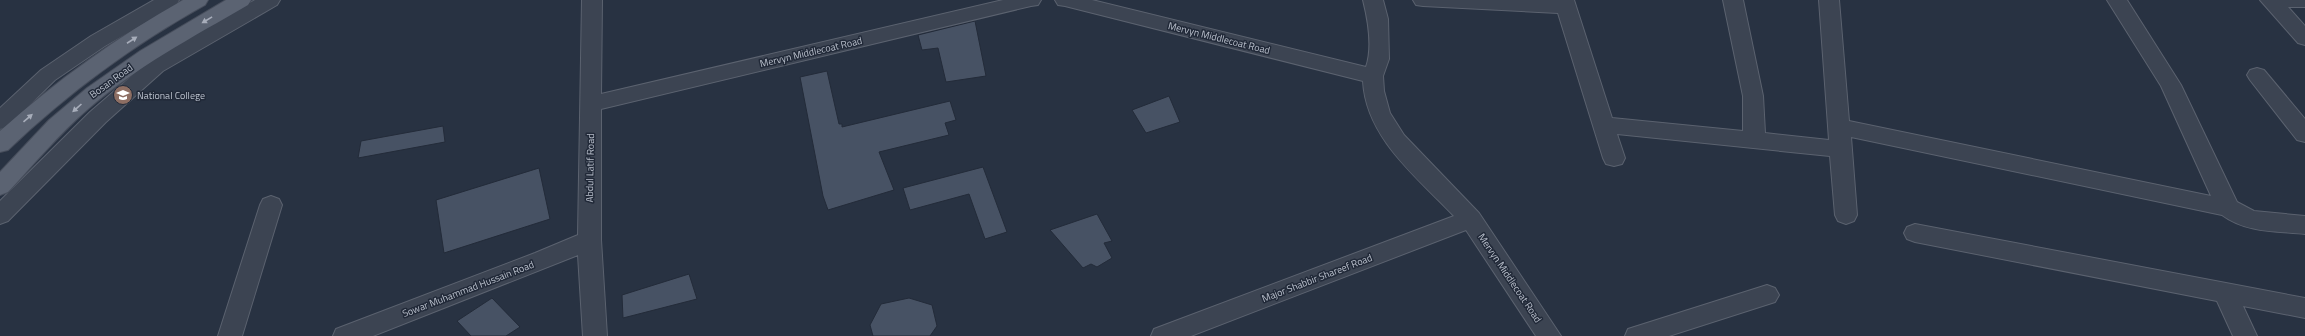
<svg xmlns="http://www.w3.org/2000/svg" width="2305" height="336" font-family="'Titillium Web',sans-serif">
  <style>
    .building { fill: #475264; stroke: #232b39 }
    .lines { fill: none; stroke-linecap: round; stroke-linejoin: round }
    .minor-casing { stroke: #5b626f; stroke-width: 2 }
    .major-casing { stroke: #464d5b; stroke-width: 2 }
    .minor { fill: #3c4452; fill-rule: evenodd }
    .major { fill: #5b6372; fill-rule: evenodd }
    .oneway { fill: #a7adba }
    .labels { text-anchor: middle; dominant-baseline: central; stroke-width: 3; stroke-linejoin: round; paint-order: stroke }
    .street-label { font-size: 10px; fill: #bac0cc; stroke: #212938 }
    .poi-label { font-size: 10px; fill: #bac0cc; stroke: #212938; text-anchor: start }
  </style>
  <rect width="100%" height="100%" fill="#283242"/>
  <path class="building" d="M 975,21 L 986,76 L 946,82 L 938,48 L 922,50 L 918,35 Z
    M 827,71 L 839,124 L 842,124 L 842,127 L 950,101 L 956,120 L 945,123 L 949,135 L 879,152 L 894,190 L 828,210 L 823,196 L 800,77 Z
    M 1169,96 L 1180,122 L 1146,133 L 1132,110 Z
    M 443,126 L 445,142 L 358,158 L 361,141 Z
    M 983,167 L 1007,232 L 985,239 L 969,194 L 910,210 L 903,188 Z
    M 539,168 L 550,219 L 444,253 L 436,200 Z
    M 1097,214 L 1112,241 L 1104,243 L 1112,258 L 1097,267 L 1091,264 L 1083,268 L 1050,230 Z
    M 689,274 L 697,299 L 623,318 L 622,295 Z
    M 492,298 L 520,327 L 506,336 L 471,336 L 457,321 Z
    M 909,298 L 932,305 L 937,326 L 930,336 L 873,336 L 870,325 L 881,304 Z"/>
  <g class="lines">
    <g class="minor-casing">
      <path id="minor" d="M 154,0 L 179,0 L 176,5 L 105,46 L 55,80 L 8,126 L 0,129 L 0,108 L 41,70 L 91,36 Z
        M 255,0 L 280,0 L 277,5 L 163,71 L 106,122 L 8,221 L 0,224 L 0,201 L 90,112 L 149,61 Z
        M 582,0 L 602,0 L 601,94 L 1003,0 L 1041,0 L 1038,5 L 1031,6 L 601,109 L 601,240 L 607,336 L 583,336 L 578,255 L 373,336 L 333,336 L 336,329 L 535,253 L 578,235 Z
        M 1055,0 L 1092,0 L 1366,67 C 1373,47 1368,20 1363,0 L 1383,0 L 1388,19 L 1389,59 L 1383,76 L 1384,91 L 1390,113 L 1404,135 L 1479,213 L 1561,336 L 1536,336 L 1466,230 L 1191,336 L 1151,336 L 1154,329 L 1454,216 C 1417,177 1366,138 1363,81 L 1065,6 L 1058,5 Z
        M 1413,0 L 1574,0 L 1612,118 L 1743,131 L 1743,96 L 1723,0 L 1743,0 L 1763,96 L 1765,133 L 1829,140 L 1819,0 L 1839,0 L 1849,121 L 2211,196 L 2161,86 L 2107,0 L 2127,0 L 2181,85 L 2237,202 L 2254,211 L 2305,216 L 2305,234 C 2277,231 2246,233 2222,215 L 1851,137 L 1857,215 L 1854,221 L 1846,224 L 1838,221 L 1835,215 L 1830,156 L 1617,134 L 1625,158 L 1622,164 L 1614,166 L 1606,164 L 1603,158 L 1558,13 L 1423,6 L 1416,5 Z
        M 2260,0 L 2305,0 L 2305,7 L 2288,7 L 2305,26 L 2305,45 L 2298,43 Z
        M 2257,68 L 2264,70 L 2305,119 L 2305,142 L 2297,140 L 2250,80 L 2247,75 L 2250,70 Z
        M 271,196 L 279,199 L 282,205 L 242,336 L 218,336 L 260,205 L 263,199 Z
        M 1915,224 L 2305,298 L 2305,318 L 2243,306 L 2257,336 L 2233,336 L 2217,301 L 1915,242 L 1907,239 L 1904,233 L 1907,227 Z
        M 1767,285 L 1775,288 L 1779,295 L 1775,302 L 1669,336 L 1625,336 L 1628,329 Z"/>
    </g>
    <g class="major-casing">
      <path id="major" d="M 183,0 L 208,0 L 205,5 C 133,45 68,93 8,150 L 0,152 L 0,131 C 56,81 117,37 183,0 Z
        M 226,0 L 251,0 L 248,5 C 193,37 136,67 88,109 C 59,134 34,164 8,192 L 0,195 L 0,172 L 49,120 L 87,88 L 140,51 Z"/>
    </g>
    <use href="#minor" class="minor"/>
    <use href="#major" class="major"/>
  </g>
  <defs><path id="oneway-solid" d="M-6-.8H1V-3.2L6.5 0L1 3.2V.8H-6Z"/></defs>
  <g class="oneway">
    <use href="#oneway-solid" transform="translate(207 20) rotate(149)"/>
    <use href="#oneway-solid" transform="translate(132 40) rotate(-33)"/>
    <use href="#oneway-solid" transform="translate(77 108) rotate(138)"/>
    <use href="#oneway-solid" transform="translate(28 118) rotate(-41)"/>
  </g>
  <defs>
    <g id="school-disc" transform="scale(1)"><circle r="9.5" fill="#8d6e63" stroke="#212938"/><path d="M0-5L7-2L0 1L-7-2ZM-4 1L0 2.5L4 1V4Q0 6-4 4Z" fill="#fff"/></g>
  </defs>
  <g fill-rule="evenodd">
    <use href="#school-disc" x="123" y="95"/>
  </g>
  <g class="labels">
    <g class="street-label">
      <text transform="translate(1219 38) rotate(14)">Mervyn Middlecoat Road</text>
      <text transform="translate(811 52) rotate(-13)">Mervyn Middlecoat Road</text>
      <text transform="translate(111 81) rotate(-36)">Bosan Road</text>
      <text transform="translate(590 168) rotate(-89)">Abdul Latif Road</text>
      <text transform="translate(1317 278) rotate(-21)">Major Shabbir Shareef Road</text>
      <text transform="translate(1510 278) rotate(56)">Mervyn Middlecoat Road</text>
      <text transform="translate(468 289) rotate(-21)">Sowar Muhammad Hussain Road</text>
    </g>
    <g class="poi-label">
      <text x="137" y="95">National College</text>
    </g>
  </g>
</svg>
